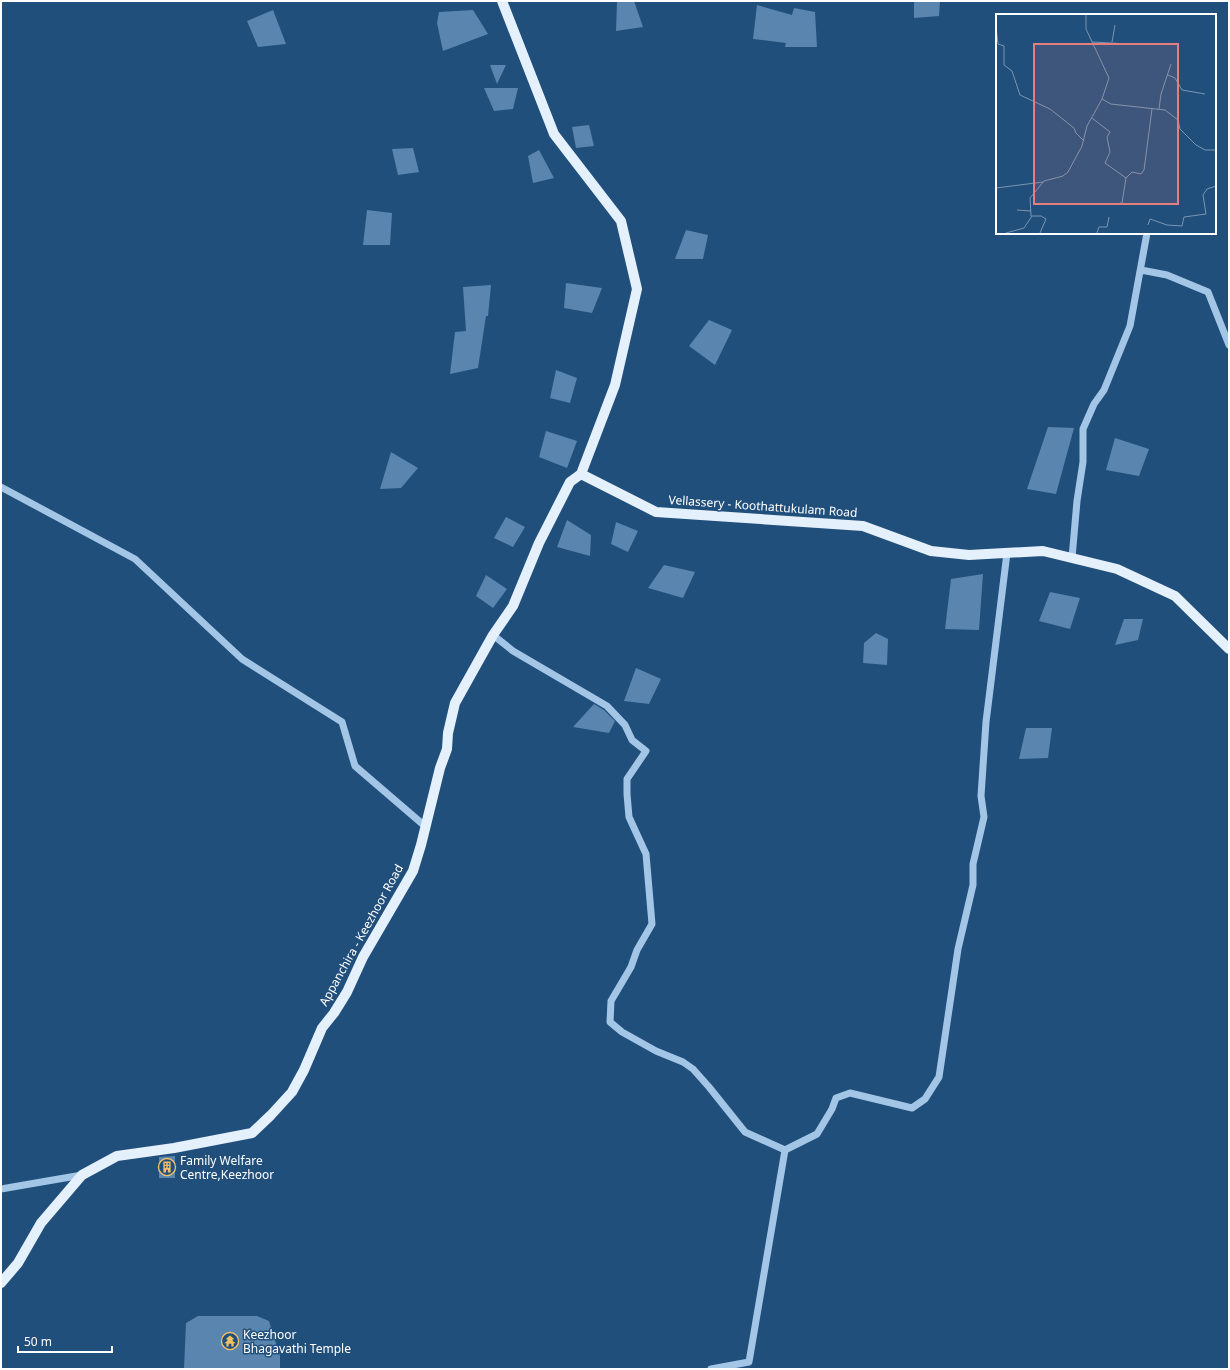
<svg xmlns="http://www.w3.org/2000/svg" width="1230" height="1370" font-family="'Noto Sans',sans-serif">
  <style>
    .building { fill: #5985ae }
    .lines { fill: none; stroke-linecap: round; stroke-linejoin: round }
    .minor { stroke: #a4c6e6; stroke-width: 7 }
    .major { stroke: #e5f0fd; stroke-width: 10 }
    .labels { text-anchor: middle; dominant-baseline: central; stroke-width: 3; stroke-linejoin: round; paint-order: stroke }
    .street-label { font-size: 12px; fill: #fff; stroke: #214f7c }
    .poi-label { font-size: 12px; fill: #fff; stroke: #214f7c; text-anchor: start }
    .inset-road { fill: none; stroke: #7a95b0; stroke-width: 1 }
    .view { fill: #e67e7e; fill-opacity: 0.15; stroke: #e67e7e; stroke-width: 2 }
    .inset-edge { fill: none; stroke: #fff; stroke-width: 2 }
  </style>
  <rect width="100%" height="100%" fill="#214f7c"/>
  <path class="building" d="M 617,1 L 634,1 L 643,27 L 616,31 Z
    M 914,1 L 940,1 L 939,16 L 914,18 Z
    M 757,5 L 792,15 L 794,8 L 815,12 L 817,47 L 785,47 L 786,43 L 753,39 Z
    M 273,10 L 286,44 L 258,47 L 247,21 Z
    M 473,10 L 488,34 L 443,51 L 437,23 L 439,12 Z
    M 490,65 L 506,65 L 497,84 Z
    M 484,88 L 518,88 L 513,109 L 494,111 Z
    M 589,125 L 594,146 L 576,148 L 572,127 Z
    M 413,148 L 419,172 L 398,175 L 392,149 Z
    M 539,150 L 554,178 L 533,183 L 528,156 Z
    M 367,210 L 392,213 L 390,245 L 363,245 Z
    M 686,230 L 708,235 L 703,259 L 675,259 Z
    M 566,283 L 602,288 L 592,313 L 564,308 Z
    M 491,285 L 488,316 L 486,316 L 478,368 L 450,374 L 455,332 L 466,331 L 463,287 Z
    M 709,320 L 732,330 L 715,365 L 689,346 Z
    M 556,370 L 577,378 L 570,403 L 550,398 Z
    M 1048,427 L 1074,428 L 1056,494 L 1027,489 Z
    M 546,431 L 577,441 L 567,468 L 539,457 Z
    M 1115,438 L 1149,449 L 1139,476 L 1106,470 Z
    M 391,452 L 418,468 L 401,488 L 380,489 Z
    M 506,517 L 525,527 L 513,547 L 494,538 Z
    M 567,520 L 591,535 L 590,556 L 557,547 Z
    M 616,522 L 638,531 L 628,552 L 611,544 Z
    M 664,565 L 695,572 L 683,598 L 648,588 Z
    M 983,574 L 979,630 L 945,629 L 951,579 Z
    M 486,575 L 507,589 L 493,608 L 476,596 Z
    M 1050,592 L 1080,598 L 1070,629 L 1039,621 Z
    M 1124,619 L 1143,619 L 1138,640 L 1115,645 Z
    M 876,633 L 888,639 L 887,665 L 863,663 L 864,643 Z
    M 636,668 L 661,679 L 649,704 L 624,701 Z
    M 594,704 L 604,710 L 615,721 L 609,733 L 573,727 Z
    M 1026,728 L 1052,728 L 1048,758 L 1019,759 Z
    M 175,1156 L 175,1178 L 159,1178 L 159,1157 Z
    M 198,1316 L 257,1316 L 269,1321 L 280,1356 L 280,1369 L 184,1369 L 186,1323 Z"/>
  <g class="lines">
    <path class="minor" d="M 1141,270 L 1167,275 L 1208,292 L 1229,345
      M 1,487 L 135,559 L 242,659 L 342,722 L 355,766 L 426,827
      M 1072,558 L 1077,501 L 1083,462 L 1083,429 L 1094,404 L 1104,390 L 1130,326 L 1147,233
      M 493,635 L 513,651 L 607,706 L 625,725 L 632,740 L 646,751 L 627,779 L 627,794 L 629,817 L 646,854 L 652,924 L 637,950 L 631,967 L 611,1001 L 610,1022 L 622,1032 L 656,1051 L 683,1062 L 693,1069 L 709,1087 L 745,1132 L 785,1150 L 817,1134 L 832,1109 L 836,1098 L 850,1093 L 912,1108 L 925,1099 L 939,1077 L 958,949 L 973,885 L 973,864 L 984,817 L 981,796 L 986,722 L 1007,553
      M 1,1189 L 82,1175
      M 711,1369 L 749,1362 L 785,1150"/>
    <path class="major" d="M 581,474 L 656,512 L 863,526 L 931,551 L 969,555 L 1043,551 L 1117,569 L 1175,596 L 1229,649
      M 1,1283 L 18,1263 L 41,1223 L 82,1175 L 117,1156 L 174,1148 L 252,1133 L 271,1115 L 292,1092 L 304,1070 L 322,1028 L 334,1013 L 347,992 L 363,957 L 413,871 L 421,845 L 440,768 L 447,749 L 448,733 L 455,703 L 493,635 L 513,606 L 539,543 L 570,482 L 581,474 L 615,385 L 637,289 L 621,221 L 554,134 L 502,1"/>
  </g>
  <defs>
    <g id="building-ring" transform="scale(0.9)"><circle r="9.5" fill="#214f7c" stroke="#f3c165" stroke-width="1.5"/><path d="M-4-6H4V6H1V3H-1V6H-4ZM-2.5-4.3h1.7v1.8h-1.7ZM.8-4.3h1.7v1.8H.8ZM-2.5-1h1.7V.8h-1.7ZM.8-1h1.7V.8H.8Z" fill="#f3c165"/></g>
    <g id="temple-ring" transform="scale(0.9)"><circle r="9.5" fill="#214f7c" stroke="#f3c165" stroke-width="1.5"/><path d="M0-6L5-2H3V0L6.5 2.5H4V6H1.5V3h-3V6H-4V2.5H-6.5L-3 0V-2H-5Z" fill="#f3c165"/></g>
  </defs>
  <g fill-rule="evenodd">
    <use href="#building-ring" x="167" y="1167"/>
    <use href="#temple-ring" x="230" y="1341"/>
  </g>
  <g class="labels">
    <g class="street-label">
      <text transform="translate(763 506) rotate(4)">Vellassery - Koothattukulam Road</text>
      <text transform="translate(361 935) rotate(-61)">Appanchira - Keezhoor Road</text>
    </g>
    <g class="poi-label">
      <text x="180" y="1160">Family Welfare<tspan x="180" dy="14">Centre,Keezhoor</tspan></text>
      <text x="243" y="1334">Keezhoor<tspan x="243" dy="14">Bhagavathi Temple</tspan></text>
    </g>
  </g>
  <g transform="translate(996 14)">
    <rect width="220" height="220" fill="#214f7c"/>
    <path class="inset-road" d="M 0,13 L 2,30 L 8,32 L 8,51 L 16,57 L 24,81 L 54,95 L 78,114 L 80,119 L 88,127M 96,28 L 133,30M 116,28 L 119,11M 172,61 L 179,64 L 186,76 L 209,80M 106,85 L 115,90 L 169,96 L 182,106 L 184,115 L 200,131 L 209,136 L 220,136M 163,95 L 165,80 L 175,50M 96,104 L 114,118 L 111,123 L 114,138 L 109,149 L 130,164 L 136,158 L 145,160 L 148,156 L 156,95M 0,174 L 47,168M 120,190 L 126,189 L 130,164M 21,196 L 35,197M 152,211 L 154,205 L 171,211 L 186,212 L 188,203 L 210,200 L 207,181 L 211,175 L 220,172 L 220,136M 10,219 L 28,214 L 36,202M 44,219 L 50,205 L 45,202 L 35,202 L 34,184 L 48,167 L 67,162 L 72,158 L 86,132 L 91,112 L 106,85 L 113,64 L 90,15 L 90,1M 101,219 L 103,213 L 111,213 L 113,203"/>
    <path class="view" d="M 38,30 L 182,30 L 182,190 L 38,190 Z"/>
    <rect width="220" height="220" class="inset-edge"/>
  </g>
  <rect width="1230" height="1370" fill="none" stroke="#ffffff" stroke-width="4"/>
  <path d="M18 1346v6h94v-6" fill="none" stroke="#ffffff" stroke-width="2"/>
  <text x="24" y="1346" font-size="12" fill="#ffffff" stroke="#214f7c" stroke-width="3" paint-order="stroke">50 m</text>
</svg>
